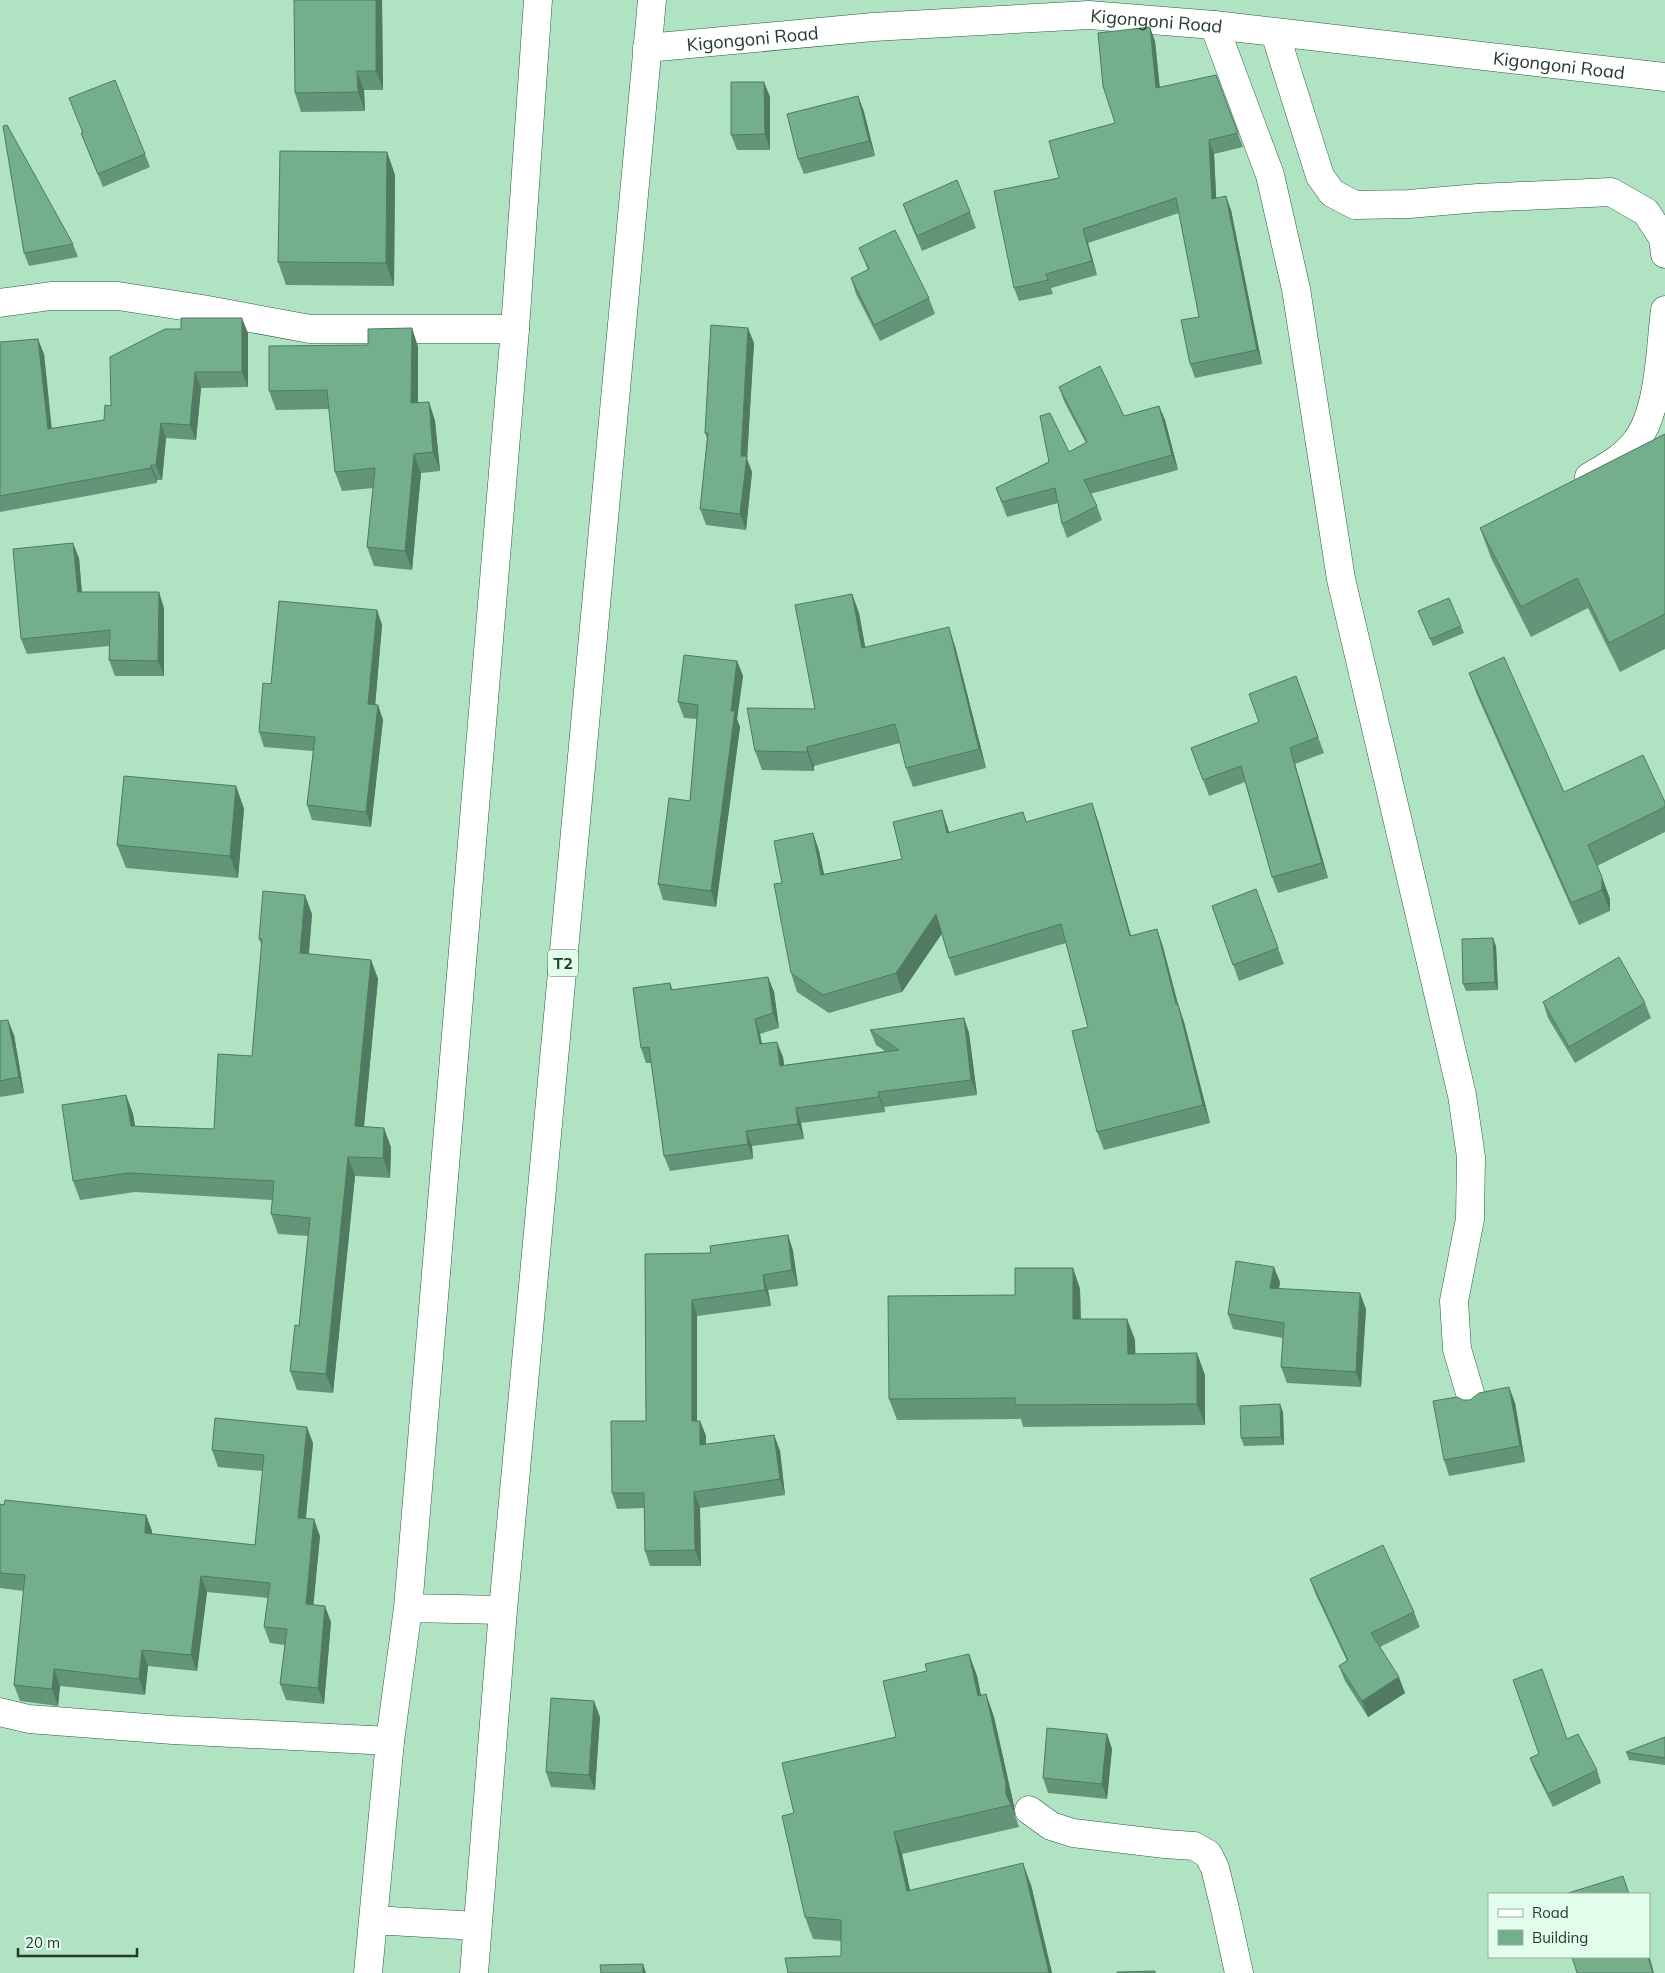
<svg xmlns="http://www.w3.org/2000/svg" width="1665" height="1973" font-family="Mulish,sans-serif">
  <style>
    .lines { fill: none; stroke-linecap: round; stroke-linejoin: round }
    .street-casing { stroke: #2b5b40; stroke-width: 29 }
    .highway-casing { stroke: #2b5b40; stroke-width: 29 }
    .street { stroke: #fff; stroke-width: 28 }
    .highway { stroke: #fff; stroke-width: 28 }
    .wall { fill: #639678 }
    .shaded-wall { fill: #507a61 }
    .building { fill: #73af8b; stroke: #507a61 }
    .labels { text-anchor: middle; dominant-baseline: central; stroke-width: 5; stroke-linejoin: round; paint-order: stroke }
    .shield { fill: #e3fdec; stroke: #5e7467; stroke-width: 1 }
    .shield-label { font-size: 16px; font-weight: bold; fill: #253a2e }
    .street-label { font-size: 18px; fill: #253a2e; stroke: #e3fdec }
  </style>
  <rect width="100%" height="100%" fill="#afe3c2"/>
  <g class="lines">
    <g class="street-casing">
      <g id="street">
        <path d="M 1214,25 L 1270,175 L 1296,289 L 1341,579 L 1462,1095 L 1471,1157 L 1470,1219 L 1454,1301 L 1457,1349 L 1472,1400"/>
        <path d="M 1275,33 L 1320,176 L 1332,193 L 1355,205 L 1409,204 L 1478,198 L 1611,192 L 1646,212 L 1663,238 L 1665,254"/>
        <path id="s1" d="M 647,48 L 873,27 L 1089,15 L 1214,25 L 1665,77"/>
        <path d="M 0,303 L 51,296 L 118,296 L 202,309 L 310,329 L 515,329"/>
        <path d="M 1589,477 C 1606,467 1625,457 1637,440 C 1660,409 1660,348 1665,310"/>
        <path d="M 0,1712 L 29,1719 L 173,1730 L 390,1741"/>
        <path d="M 1029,1810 L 1051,1826 L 1073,1833 L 1165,1844 L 1194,1846 L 1208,1854 L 1215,1868 L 1225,1909 L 1239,1973"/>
      </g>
    </g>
    <g class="highway-casing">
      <path id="highway" d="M 408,1608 L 503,1610
        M 373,1920 L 477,1926
        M 368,1973 L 390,1741 L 408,1608 L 515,329 L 538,0
        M 474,1973 L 503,1610 L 652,0"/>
    </g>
    <use href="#street" class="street"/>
    <use href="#highway" class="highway"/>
  </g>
  <path class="wall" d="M 382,0 L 383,90 L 364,90 L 365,111 L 301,112 L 295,93 Z
    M 1155,41 L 1160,88 L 1216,75 L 1243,147 L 1214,154 L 1216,199 L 1231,210 L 1262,364 L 1195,378 L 1190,364 L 1199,317 L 1179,213 L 1088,243 L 1097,275 L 1051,288 L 1053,294 L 1019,301 L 1014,288 L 1059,178 L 1115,123 Z
    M 764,82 L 770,97 L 770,150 L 737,150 L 731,135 Z
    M 858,96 L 864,112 L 875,156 L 804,174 L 798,159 Z
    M 81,133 L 145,154 L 150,167 L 103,187 L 86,146 Z
    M 387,152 L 395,175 L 394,286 L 286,285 L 278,262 Z
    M 903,204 L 970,212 L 976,228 L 922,251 L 909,220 Z
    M 73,244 L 78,257 L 29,266 L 24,253 Z
    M 859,248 L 929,298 L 935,314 L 880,341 L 856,294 L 851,278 L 868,270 Z
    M 412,328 L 418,347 L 418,403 L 429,402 L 435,421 L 440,471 L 421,473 L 412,570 L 374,566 L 367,547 L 373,488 L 342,491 L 335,472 L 329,409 L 276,410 L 269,391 L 368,345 Z
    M 248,333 L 248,387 L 201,388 L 196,440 L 166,438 L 162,480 L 157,480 L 157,483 L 0,512 L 0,342 L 44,354 L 52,429 L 104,420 L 111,406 Z
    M 754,343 L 747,459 L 752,472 L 746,530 L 706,525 L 700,509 L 707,439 L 705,433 Z
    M 1059,387 L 1124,416 L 1159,406 L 1165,420 L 1178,470 L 1090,494 L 1097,506 L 1102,520 L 1067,538 L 1062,524 L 1058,503 L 1007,517 L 996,488 L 1086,443 L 1064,401 Z
    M 1665,434 L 1665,649 L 1620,672 L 1588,608 L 1531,637 L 1491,558 L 1480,528 Z
    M 79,558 L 82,592 L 164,608 L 164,676 L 115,676 L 109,660 L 109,646 L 27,654 L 21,639 Z
    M 852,594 L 859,613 L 865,648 L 955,646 L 986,768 L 913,787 L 906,768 L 900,743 L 814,766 L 814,771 L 762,770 L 755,751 L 815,709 Z
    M 377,610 L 382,625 L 375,705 L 378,705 L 383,720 L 371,827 L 312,820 L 307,805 L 313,751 L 264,747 L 259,732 L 271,684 Z
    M 1418,611 L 1461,626 L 1464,633 L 1433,646 Z
    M 737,661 L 743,676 L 737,719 L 740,727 L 716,907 L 663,900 L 658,884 L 690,801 L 697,719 L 684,718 L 678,702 Z
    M 1469,673 L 1564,792 L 1665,802 L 1665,832 L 1597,866 L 1610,899 L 1610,911 L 1579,925 L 1477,695 Z
    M 1296,676 L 1324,753 L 1295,764 L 1328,878 L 1278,893 L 1272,877 L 1245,782 L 1209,796 L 1191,748 L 1259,722 Z
    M 236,786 L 244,809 L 238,878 L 126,868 L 117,845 Z
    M 942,810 L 949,833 L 1023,812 L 1026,822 L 1098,821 L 1131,936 L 1157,929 L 1163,947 L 1178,1005 L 1184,1022 L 1210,1123 L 1104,1150 L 1097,1132 L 1088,1027 L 1066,943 L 955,976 L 949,958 L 942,933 L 902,992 L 829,1013 L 797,992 L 791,973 L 782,883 L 813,833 L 819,851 L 824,874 L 902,859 Z
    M 1256,889 L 1284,964 L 1239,981 L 1212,906 Z
    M 312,914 L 309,954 L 371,960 L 378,979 L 364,1127 L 391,1147 L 390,1178 L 355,1176 L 333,1393 L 297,1390 L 290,1371 L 299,1326 L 308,1236 L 278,1234 L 271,1214 L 272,1200 L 135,1192 L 80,1200 L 73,1181 L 126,1095 L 133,1114 L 135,1126 L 214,1129 L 252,1056 L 262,946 L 259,939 Z
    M 1496,946 L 1498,990 L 1466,991 L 1463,984 Z
    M 768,977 L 774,992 L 779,1028 L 760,1034 L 762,1044 L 783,1057 L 784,1065 L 885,1051 L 876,1045 L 870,1030 L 964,1018 L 969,1033 L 977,1095 L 884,1107 L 885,1112 L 801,1123 L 804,1139 L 752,1146 L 753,1159 L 670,1171 L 664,1156 L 651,1063 L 646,1063 L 641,1048 L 670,983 L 673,990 Z
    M 1543,1002 L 1645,1003 L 1651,1018 L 1575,1063 L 1548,1018 Z
    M 0,1021 L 14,1035 L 24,1093 L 0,1097 Z
    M 788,1235 L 793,1251 L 798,1286 L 768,1290 L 771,1306 L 697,1316 L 697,1421 L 700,1421 L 706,1436 L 706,1444 L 774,1435 L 780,1451 L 785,1495 L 700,1508 L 701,1566 L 650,1566 L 645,1551 L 644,1508 L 617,1509 L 612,1493 L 646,1421 L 645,1254 L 711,1253 Z
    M 1073,1268 L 1080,1289 L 1081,1319 L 1127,1319 L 1135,1340 L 1135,1354 L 1205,1375 L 1205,1425 L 1023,1427 L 1021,1419 L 897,1420 L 889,1399 L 1015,1295 Z
    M 1280,1282 L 1279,1289 L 1366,1309 L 1361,1387 L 1287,1383 L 1281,1367 L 1283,1338 L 1233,1329 L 1228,1314 Z
    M 1509,1387 L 1515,1403 L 1525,1462 L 1449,1476 L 1444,1460 L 1463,1400 L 1470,1400 Z
    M 1283,1412 L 1284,1445 L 1244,1446 L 1241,1438 Z
    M 313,1443 L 306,1519 L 320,1536 L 313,1605 L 331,1622 L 324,1704 L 286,1700 L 280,1684 L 285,1645 L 270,1643 L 264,1627 L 268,1598 L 207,1592 L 197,1671 L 148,1666 L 145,1695 L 60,1686 L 58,1706 L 20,1701 L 14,1685 L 24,1591 L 0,1588 L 0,1504 L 146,1515 L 152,1531 L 152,1534 L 255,1545 L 263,1471 L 218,1467 L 212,1450 Z
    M 1310,1579 L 1414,1612 L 1420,1627 L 1380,1647 L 1405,1693 L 1368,1717 L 1345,1681 L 1339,1666 L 1347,1661 L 1316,1595 Z
    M 969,1654 L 977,1676 L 981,1696 L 986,1694 L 994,1717 L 1014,1806 L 1015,1815 L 1019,1827 L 902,1854 L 910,1890 L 1031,1885 L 1052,1973 L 788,1973 L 841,1956 L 841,1941 L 813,1939 L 805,1917 L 794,1813 L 896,1737 L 927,1671 Z
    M 600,1717 L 595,1790 L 551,1787 L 546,1772 Z
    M 1107,1734 L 1112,1749 L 1107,1799 L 1048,1793 L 1043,1778 Z
    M 1665,1737 L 1665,1765 L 1629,1760 L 1626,1752 Z
    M 1567,1739 L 1597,1770 L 1601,1783 L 1553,1807 L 1535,1771 L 1530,1758 Z"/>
  <path class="shaded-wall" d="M 376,0 L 382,0 L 383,90 L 376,71 Z
    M 1150,27 L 1155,41 L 1161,102 L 1156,88 Z
    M 357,71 L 364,90 L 365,111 L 358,92 Z
    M 764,82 L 770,97 L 770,150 L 765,134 Z
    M 858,96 L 864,112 L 875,156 L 869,141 Z
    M 1209,140 L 1214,154 L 1217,213 L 1212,199 Z
    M 387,152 L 395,175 L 394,286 L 386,263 Z
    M 1226,196 L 1231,210 L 1262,364 L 1257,350 Z
    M 1083,229 L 1088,243 L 1097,275 L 1092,261 Z
    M 242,318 L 248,333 L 248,387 L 242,372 Z
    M 412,328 L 418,347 L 418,422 L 411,403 Z
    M 748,328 L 754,343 L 747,459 L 752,472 L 746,530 L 740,514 L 741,456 Z
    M 38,339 L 44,354 L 53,445 L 48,429 Z
    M 195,372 L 201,388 L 196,440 L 190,425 Z
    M 429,402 L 435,421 L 440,471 L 433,452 Z
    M 1159,406 L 1165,420 L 1178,470 L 1172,455 Z
    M 161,423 L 166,438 L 162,480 L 156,465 Z
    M 414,454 L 421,473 L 412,570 L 405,551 Z
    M 151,465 L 157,480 L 157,483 L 151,468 Z
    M 73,543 L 79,558 L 83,608 L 78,592 Z
    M 159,592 L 164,608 L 164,676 L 158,661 Z
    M 852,594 L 859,613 L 869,667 L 862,648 Z
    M 377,610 L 382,625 L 374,719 L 368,704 Z
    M 949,627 L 955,646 L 986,768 L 979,749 Z
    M 737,661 L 743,676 L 737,719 L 740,727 L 716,907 L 711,891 Z
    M 378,705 L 383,720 L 371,827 L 366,812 Z
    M 807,747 L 814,766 L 814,771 L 807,752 Z
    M 1290,748 L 1295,764 L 1328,878 L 1322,863 Z
    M 236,786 L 244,809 L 238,878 L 230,856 Z
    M 1092,803 L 1098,821 L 1136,954 L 1130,936 Z
    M 942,810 L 948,828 L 954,851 L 947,833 Z
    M 813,833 L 819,851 L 828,893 L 821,875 Z
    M 1602,877 L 1610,899 L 1610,911 L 1602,890 Z
    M 305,895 L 312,914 L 307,973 L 300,953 Z
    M 936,914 L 943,932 L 902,992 L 896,973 Z
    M 1157,929 L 1163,947 L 1178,1004 L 1184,1022 L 1210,1123 L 1203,1105 Z
    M 1493,938 L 1496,946 L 1498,990 L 1495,982 Z
    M 371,960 L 378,979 L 362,1146 L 355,1126 Z
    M 768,977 L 774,992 L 779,1028 L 773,1013 Z
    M 964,1018 L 969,1033 L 977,1095 L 971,1080 Z
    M 755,1019 L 760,1034 L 765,1059 L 760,1044 Z
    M 8,1020 L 14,1035 L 24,1093 L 19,1077 Z
    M 777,1042 L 783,1057 L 786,1081 L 780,1066 Z
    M 878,1092 L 884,1107 L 885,1112 L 879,1097 Z
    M 126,1095 L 133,1114 L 138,1145 L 131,1126 Z
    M 796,1108 L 801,1123 L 804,1139 L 798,1124 Z
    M 384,1128 L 391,1147 L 390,1178 L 383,1158 Z
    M 746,1131 L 752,1146 L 753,1159 L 748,1144 Z
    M 348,1157 L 355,1176 L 333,1393 L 326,1374 Z
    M 788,1235 L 793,1251 L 798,1286 L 792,1270 Z
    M 1274,1267 L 1280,1282 L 1276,1304 L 1270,1288 Z
    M 1073,1268 L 1080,1289 L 1081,1340 L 1073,1319 Z
    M 763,1275 L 768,1290 L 771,1306 L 765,1290 Z
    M 1360,1293 L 1366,1309 L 1361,1387 L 1356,1372 Z
    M 692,1300 L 697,1316 L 697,1436 L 692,1421 Z
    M 1127,1319 L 1135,1340 L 1136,1375 L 1128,1354 Z
    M 1197,1353 L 1205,1375 L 1205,1425 L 1197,1404 Z
    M 1509,1387 L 1515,1403 L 1525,1462 L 1520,1446 Z
    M 1280,1404 L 1283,1412 L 1284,1445 L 1281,1437 Z
    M 700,1421 L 706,1436 L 706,1461 L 700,1445 Z
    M 307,1427 L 313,1443 L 304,1534 L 298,1518 Z
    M 774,1435 L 780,1451 L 785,1495 L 780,1479 Z
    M 694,1492 L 700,1508 L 701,1566 L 695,1550 Z
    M 146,1515 L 152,1531 L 150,1549 L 145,1533 Z
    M 314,1519 L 320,1536 L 312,1620 L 306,1604 Z
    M 201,1576 L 207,1592 L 197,1671 L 191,1655 Z
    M 325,1606 L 331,1622 L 324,1704 L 318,1688 Z
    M 142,1650 L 148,1666 L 145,1695 L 139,1679 Z
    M 969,1654 L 977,1676 L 986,1719 L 978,1696 Z
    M 54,1669 L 60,1686 L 58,1706 L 52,1689 Z
    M 1399,1677 L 1405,1693 L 1368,1717 L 1362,1701 Z
    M 986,1694 L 994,1717 L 1014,1806 L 1015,1815 L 1006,1794 Z
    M 594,1701 L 600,1717 L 595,1790 L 589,1775 Z
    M 1107,1734 L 1112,1749 L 1107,1799 L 1102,1784 Z
    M 894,1832 L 902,1854 L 915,1913 L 907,1891 Z
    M 1023,1863 L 1031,1885 L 1052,1973 L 1049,1973 Z
    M 1649,1955 L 1654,1973 L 1653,1973 L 1648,1957 Z
    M 643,1964 L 646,1973 L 643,1973 Z"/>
  <path class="building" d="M 294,0 L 376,0 L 376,71 L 357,71 L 358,92 L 295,93 Z
    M 1150,27 L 1156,88 L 1216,75 L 1238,133 L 1209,140 L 1212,199 L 1226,196 L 1257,350 L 1190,364 L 1181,320 L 1199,317 L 1176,198 L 1083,229 L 1092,261 L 1046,274 L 1048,280 L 1014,288 L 994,191 L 1059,178 L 1049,141 L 1115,123 L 1103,86 L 1098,33 Z
    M 115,80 L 145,154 L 98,174 L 81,133 L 83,133 L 69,98 Z
    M 731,82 L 764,82 L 765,134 L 731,135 Z
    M 858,96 L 869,141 L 798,159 L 787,114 Z
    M 7,125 L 73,244 L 24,253 L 3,126 Z
    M 280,151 L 387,152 L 386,263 L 278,262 Z
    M 957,180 L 970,212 L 917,236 L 903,204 Z
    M 895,230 L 929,298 L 874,325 L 851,278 L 869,269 L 859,248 Z
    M 181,318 L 242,318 L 242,372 L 195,372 L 190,425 L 161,423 L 156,465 L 151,465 L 151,468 L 0,496 L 0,342 L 38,339 L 48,429 L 104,420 L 105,405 L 111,406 L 110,357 L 165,329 L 181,329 Z
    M 711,325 L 748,328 L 741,456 L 747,456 L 740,514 L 700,509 L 708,433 L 705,433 Z
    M 412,328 L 411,403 L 429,402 L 433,452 L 414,454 L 405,551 L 367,547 L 375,468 L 335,472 L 327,390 L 269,391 L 269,346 L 368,345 L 368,329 Z
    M 1100,366 L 1124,416 L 1159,406 L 1172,455 L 1084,480 L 1097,506 L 1062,524 L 1055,488 L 1002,502 L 996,488 L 1049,462 L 1040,416 L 1050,413 L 1069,452 L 1087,442 L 1059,387 Z
    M 1665,434 L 1665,614 L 1609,643 L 1577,578 L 1521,607 L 1480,528 Z
    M 73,543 L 78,592 L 159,592 L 158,661 L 109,660 L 110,630 L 21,639 L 13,549 Z
    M 852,594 L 862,648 L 949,627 L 979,749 L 906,768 L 895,724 L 807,747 L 807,752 L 755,751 L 747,708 L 815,709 L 795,605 Z
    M 1449,598 L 1461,626 L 1430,639 L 1418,611 Z
    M 279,601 L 377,610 L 368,704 L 378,705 L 366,812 L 307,805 L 315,737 L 259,732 L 263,683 L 271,684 Z
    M 684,655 L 737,661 L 731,711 L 735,711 L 711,891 L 658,884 L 669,798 L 690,801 L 698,705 L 678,702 Z
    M 1504,657 L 1564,792 L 1643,755 L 1665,802 L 1665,807 L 1588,845 L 1602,877 L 1602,890 L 1571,903 L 1469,673 Z
    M 1296,676 L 1318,737 L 1290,748 L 1322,863 L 1272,877 L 1241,766 L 1203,780 L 1191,748 L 1259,722 L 1249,694 Z
    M 124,776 L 236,786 L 230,856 L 117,845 Z
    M 1092,803 L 1130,936 L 1157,929 L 1176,1004 L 1178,1004 L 1203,1105 L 1097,1132 L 1072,1031 L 1088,1027 L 1061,924 L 949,958 L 936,914 L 896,973 L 823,995 L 791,973 L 774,884 L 782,883 L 774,841 L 813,833 L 821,875 L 902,859 L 893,822 L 942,810 L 947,833 L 1023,812 L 1026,822 Z
    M 1256,889 L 1278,948 L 1233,965 L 1212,906 Z
    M 263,891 L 305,895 L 300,953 L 371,960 L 355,1126 L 384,1128 L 383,1158 L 348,1157 L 326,1374 L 290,1371 L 295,1325 L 299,1326 L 310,1218 L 271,1214 L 274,1181 L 128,1173 L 73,1181 L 62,1105 L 126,1095 L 131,1126 L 214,1129 L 218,1054 L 252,1056 L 262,939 L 259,939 Z
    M 1493,938 L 1495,982 L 1463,984 L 1462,939 Z
    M 1619,957 L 1645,1003 L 1569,1047 L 1543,1002 Z
    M 768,977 L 773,1013 L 755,1019 L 760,1044 L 777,1042 L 780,1066 L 899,1050 L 870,1030 L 964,1018 L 971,1080 L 878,1092 L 879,1097 L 796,1108 L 798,1124 L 746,1131 L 748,1144 L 664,1156 L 649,1047 L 641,1048 L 633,988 L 670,983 L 671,990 Z
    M 8,1020 L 19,1077 L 0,1081 L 0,1021 Z
    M 788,1235 L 792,1270 L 763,1275 L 765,1290 L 692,1300 L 692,1421 L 700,1421 L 700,1445 L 774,1435 L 780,1479 L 694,1492 L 695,1550 L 645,1551 L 644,1493 L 612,1493 L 611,1421 L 646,1421 L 645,1254 L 711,1253 L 710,1246 Z
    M 1236,1261 L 1274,1267 L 1270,1288 L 1360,1293 L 1356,1372 L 1281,1367 L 1284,1323 L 1228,1314 Z
    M 1015,1268 L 1073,1268 L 1073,1319 L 1127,1319 L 1128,1354 L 1197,1353 L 1197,1404 L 1015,1405 L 1015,1398 L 889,1399 L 888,1296 L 1015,1295 Z
    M 1509,1387 L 1520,1446 L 1444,1460 L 1433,1401 L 1457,1397 L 1463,1400 L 1470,1400 L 1479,1393 Z
    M 1280,1404 L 1281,1437 L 1241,1438 L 1240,1406 Z
    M 215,1418 L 307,1427 L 298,1518 L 314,1519 L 306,1604 L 325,1606 L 318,1688 L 280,1684 L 287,1629 L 264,1627 L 270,1583 L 201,1576 L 191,1655 L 142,1650 L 139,1679 L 54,1669 L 52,1689 L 14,1685 L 25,1575 L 0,1573 L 0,1504 L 4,1505 L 5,1500 L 146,1515 L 145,1533 L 255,1545 L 264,1455 L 212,1450 Z
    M 1383,1545 L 1414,1612 L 1371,1633 L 1399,1677 L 1362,1701 L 1339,1666 L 1348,1660 L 1310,1579 Z
    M 969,1654 L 978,1696 L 986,1694 L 1006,1784 L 1006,1794 L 1011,1805 L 894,1832 L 907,1891 L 1023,1863 L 1049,1973 L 788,1973 L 785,1958 L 841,1956 L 841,1920 L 805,1917 L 782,1816 L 794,1813 L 782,1763 L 896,1737 L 883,1681 L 927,1671 L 925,1664 Z
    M 1542,1669 L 1567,1739 L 1578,1734 L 1597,1770 L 1548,1794 L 1530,1758 L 1539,1754 L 1513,1680 Z
    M 551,1698 L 594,1701 L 589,1775 L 546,1772 Z
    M 1047,1728 L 1107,1734 L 1102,1784 L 1043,1778 Z
    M 1665,1737 L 1665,1758 L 1626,1752 Z
    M 1623,1876 L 1629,1894 L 1565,1894 Z
    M 1572,1957 L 1648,1957 L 1653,1973 L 1577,1973 Z
    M 643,1964 L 643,1973 L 601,1973 L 600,1965 Z
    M 1155,1971 L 1155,1973 L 1117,1973 L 1117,1972 Z"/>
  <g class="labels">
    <rect class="shield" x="548" y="949.5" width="30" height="27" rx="4"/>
    <g class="shield-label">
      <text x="563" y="963">T2</text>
    </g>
    <g class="street-label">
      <text stroke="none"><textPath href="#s1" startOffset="511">Kigongoni Road</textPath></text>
      <text stroke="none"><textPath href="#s1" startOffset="106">Kigongoni Road</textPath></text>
      <text stroke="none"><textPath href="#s1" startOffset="916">Kigongoni Road</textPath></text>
    </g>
  </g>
  <rect x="1488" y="1893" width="162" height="65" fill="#e3fdec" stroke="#97afa0"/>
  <rect x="1498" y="1909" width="25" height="8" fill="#ffffff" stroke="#97afa0"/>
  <text x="1532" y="1918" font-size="15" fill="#253a2e">Road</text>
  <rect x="1498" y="1930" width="25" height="15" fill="#73af8b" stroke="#97afa0"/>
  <text x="1532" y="1943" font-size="15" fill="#253a2e">Building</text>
  <path d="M18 1948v8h119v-8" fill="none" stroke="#253a2e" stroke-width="2.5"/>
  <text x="25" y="1948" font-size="15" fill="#253a2e" stroke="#e3fdec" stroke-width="4" paint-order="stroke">20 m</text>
</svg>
